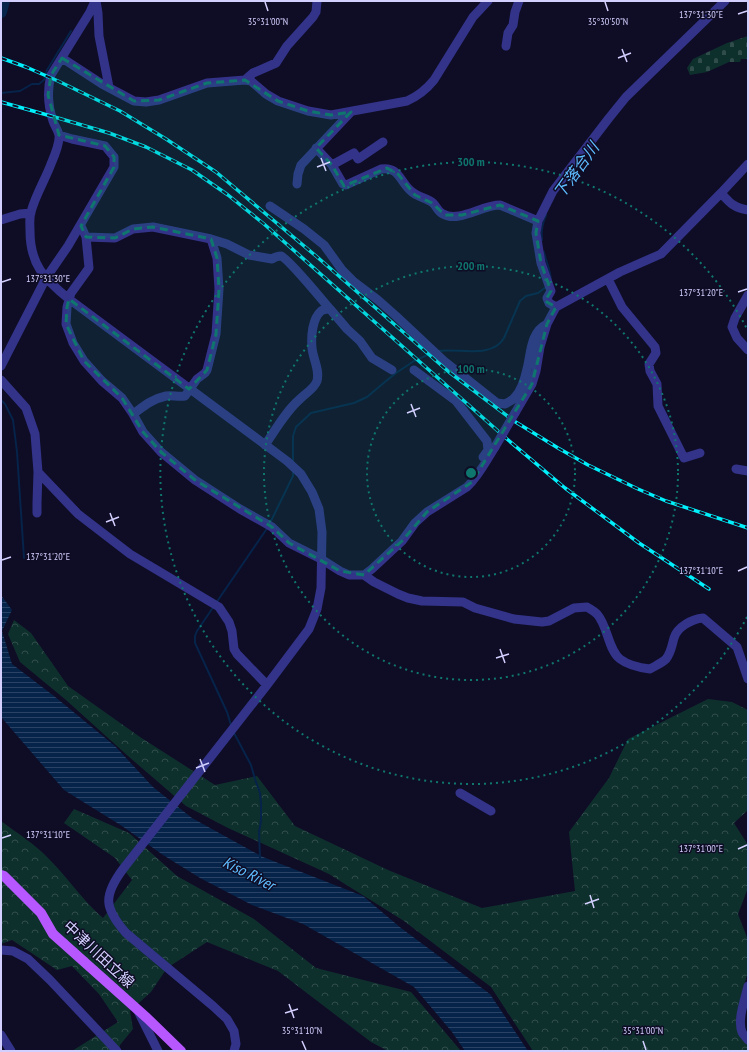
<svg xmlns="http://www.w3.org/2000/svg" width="749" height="1052" font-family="'PT Sans Narrow','Noto Sans JP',sans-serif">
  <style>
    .forest { fill: url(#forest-crowns) }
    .cemetery { fill: url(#cemetery-stones) }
    .water { fill: url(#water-rules) }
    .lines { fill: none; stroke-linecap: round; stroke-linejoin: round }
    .stream { stroke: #06234a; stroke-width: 2 }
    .river { stroke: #06234a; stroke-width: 12 }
    .minor { stroke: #323389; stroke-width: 9 }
    .major { stroke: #b757ff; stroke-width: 10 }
    .rail-casing { stroke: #00f0fb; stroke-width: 3.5 }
    .rail { stroke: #0f0c25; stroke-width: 2; stroke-dasharray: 6; stroke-linecap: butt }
    .minor-bridge { stroke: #323389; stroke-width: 9 }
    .marked { fill: #0f766e; fill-opacity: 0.2; stroke: #0f766e; stroke-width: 3; stroke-dasharray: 8 5; stroke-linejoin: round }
    .ticks { fill: none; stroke: #d3d0ff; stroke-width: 1.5 }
    .ring { fill: none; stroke: #0f766e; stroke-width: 2; stroke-dasharray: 2 4 }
    .labels { text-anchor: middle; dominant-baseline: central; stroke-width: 3; stroke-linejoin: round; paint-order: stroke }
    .street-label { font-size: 15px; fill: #d3d0ff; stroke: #0f0c25 }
    .water-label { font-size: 16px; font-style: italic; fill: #5ebdff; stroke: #0f0c25 }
    .ticks-label { font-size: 10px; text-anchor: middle; fill: #d3d0ff; stroke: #0f0c25; stroke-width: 3; stroke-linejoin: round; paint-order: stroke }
    .centre { fill: #0f766e; stroke: #0f0c25; stroke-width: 2 }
    .ring-label { font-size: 12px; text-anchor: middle; font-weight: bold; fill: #0f766e; stroke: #0f0c25; stroke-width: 3; stroke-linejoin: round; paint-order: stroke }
  </style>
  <defs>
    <pattern id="forest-crowns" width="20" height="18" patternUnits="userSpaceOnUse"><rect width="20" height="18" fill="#0e302d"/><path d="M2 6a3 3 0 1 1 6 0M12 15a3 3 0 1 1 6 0" fill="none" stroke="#304d4c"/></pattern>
    <pattern id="cemetery-stones" width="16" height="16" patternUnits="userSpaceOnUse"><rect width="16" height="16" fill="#0e302d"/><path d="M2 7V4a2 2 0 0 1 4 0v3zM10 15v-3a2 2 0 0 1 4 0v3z" fill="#304d4c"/></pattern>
    <pattern id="water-rules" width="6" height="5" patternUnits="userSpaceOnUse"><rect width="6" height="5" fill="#06234a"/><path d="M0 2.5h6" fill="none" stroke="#294265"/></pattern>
  </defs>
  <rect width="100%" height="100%" fill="#0f0c25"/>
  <path class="forest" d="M 14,620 L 31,633 L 68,686 L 140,737 L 215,785 L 257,776 L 295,826 L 388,870 L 482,908 L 575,891 L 569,832 L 609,778 L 628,739 L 708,699 L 732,702 L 748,710 L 748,810 L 734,823 L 748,845 L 748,888 L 738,914 L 748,940 L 748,971 L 738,1008 L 736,1022 L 748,1037 L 748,1051 L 533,1051 L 491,987 L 404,921 L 329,874 L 228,828 L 186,806 L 128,756 L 66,700 L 20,662 L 8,634 Z
    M 74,809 L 129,833 L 177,876 L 254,919 L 316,968 L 411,992 L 461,1051 L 388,1051 L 371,1042 L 278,971 L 207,942 L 167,968 L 151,992 L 130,1011 L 133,1029 L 120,1045 L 119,1051 L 72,1051 L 118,1022 L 99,994 L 72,966 L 57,970 L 12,940 L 1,944 L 1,821 C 17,833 35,844 49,859 C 68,878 83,901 103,918 L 132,880 L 115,858 L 64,823 Z"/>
  <path class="cemetery" d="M 748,36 L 748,59 L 741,59 L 740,62 L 729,62 L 707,72 L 690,75 L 687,68 L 693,59 L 727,43 Z"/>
  <path class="water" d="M 1,595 L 12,610 L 2,631 L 12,664 L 54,696 L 115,746 L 153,787 L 192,818 L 263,857 L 363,896 L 401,928 L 490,994 L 528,1051 L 465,1051 L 452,1032 L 414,987 L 303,924 L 252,905 L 200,878 L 163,855 L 122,826 L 64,790 L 1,717 Z"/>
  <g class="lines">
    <path class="stream" d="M 1,93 L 20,91 L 32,84 L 39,84 L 44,80 L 47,70 L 71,31
      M 542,240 C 541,231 542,224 546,215
      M 544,252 C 546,262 551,271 551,281
      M 438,351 C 458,348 492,359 504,338 L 520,301 L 526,296 L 538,293 L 546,287
      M 1,400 L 5,404 L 13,420 L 17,452 L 24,558
      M 293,462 L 293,436 L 296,427 L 311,413 L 354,403 L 367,397 L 386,381 L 396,373 L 414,361 L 432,353
      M 270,523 L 293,476 L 293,471
      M 216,603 L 268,527
      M 214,606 L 197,631 L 195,636 L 195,643 L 227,712 L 231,725
      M 234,733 L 251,765 L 255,779 L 260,793 L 261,804 L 261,821 L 259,832 L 260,858"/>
    <path class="river" d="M 1,12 L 4,1"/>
    <path class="minor" d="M 95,1 L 90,12 L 51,75 C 47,90 48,106 53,121 C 54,125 58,130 59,135 C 60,142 54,157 51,164 C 45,180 35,196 31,212 C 29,218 30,225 30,231 C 30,264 44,279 69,299 L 287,461 L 301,474 L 312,492 L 319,509 L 322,532 L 321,588 L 317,609 L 309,629 L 267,685 L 123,869 C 103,896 104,908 126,933 L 213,1006 L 227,1019 L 234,1031 L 236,1044 L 234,1051
      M 96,1 L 98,13 L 99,36 L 109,87
      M 506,46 L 508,33 L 513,25 L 515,12 L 519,1
      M 62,58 L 102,84 L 134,101 L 146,102 L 159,100 L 207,83 L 245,80 L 251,81 L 266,94 L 278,101 L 308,111 L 331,115 L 407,101 C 418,96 426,90 434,80 L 473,17 L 488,1
      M 245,80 L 253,73 L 276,63 L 287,46 L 313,17 L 316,12 L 317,1
      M 316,148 L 332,165 L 343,184 L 346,185 L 381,169 C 399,166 400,182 411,191 C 417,197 427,198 433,203 C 437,207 438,212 443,214 C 459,223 482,205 500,205 L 538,221
      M 332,165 L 354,153 L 358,159 L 383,142
      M 297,184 L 298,174 L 301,165 L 351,112
      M 721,193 C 730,203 734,208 748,210
      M 270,206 L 304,229 L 324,245 L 342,270 L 353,281 L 378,300 L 396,316 L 444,361 L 497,403 L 505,404 C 509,402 513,400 515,397 C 522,390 525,378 527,369 C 531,354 530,332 547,324
      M 1,220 L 20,214 L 31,213
      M 81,226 L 86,237 L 89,268 L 71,293 L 67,307 L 66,324 L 73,343 L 84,361 L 102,381 L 122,398 L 133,414 L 143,432 L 161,452 L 195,480 L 240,509 L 272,527 L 289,543 L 321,559 L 340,571 L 349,575 L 364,575 L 372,569 L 402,541 L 415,523 L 427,512 L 467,487 C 479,476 486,461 495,447
      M 86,237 L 115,238 L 133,229 L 153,227 L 211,239 L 227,244 L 249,255 L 272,259 C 275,257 277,256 281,256 C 289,259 322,300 330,309 C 327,309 324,309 321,311 C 312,319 311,337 312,348 C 313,359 320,370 317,381 C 314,389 306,393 300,399 C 286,411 276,429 265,445
      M 608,279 L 622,307 L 655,347 L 656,353 L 649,364 L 650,371 L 657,384 L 658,406 L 684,458 L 700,453
      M 748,295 L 735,318 L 732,327 L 737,338 L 748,350
      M 556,307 L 549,303 L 547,298 L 551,291 L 541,263 L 536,233 L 538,221 L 553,191 L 609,118 L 626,97 L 725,1
      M 330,309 L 347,329 L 360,341 L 372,358 L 392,370
      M 1,366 L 46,278 L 68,246 L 114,167 L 114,157 L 105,146 L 72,139 L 59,135
      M 414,370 L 456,401 L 487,441 L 488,450 L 483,457
      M 1,380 L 26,408 L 35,434 L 38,472 L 37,503 L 37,513
      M 515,413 L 532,384 L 536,371 L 540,347 L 547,324 L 556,307 L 620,272 L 661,254 L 721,193 L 748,164
      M 133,414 C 144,406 152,399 166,396 C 172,395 178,397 185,396 L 197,379 L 205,373 L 207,370 L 216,334 L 219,289 L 217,258 L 211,239
      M 736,469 L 748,471
      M 38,472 L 78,514 L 130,554 L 219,607 L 229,622 L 232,631 L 234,649 L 237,654 L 267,685
      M 364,575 L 374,582 L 398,594 L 408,598 L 422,601 L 463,602 L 475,608 L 514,619 L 542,622 L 549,621 L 574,608 L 587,607 C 590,609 594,611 597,614 C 608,626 608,650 620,659 C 628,665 641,668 650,669 C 655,666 662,663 666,659 C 671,653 672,645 674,638 C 677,627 692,619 703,618 L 737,647 L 748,679
      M 460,793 L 491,811
      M 1,950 L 13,951 L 28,959 L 50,980 L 117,1051
      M 748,986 C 745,999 737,1020 742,1032 C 743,1035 746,1037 748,1040
      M 138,1011 L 158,1051
      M 1,1035 L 11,1051"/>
    <path class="major" d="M 1,875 L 4,876 L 41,913 L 53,934 L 62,942 L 147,1018 L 181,1051"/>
    <g class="rail-casing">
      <path id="rail" d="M 1,58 L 26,67 L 58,81 L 120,111 L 166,139 L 216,172 L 316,256 L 449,372 L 514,421 L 558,448 L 588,465 L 638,489 L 666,501 L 748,528
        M 1,102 L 58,118 L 109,133 L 146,147 L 192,170 L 228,195 L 264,224 L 507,439 L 565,488 L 639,543 L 709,589"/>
    </g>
    <use href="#rail" class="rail"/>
    <path class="minor-bridge" d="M 495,447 L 515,413"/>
  </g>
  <path class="marked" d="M 62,58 L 134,101 L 159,100 L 207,83 L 245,80 L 278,101 L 308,111 L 331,115 L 351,112 L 316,148 L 332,165 L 344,186 L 387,168 L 398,174 L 415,195 L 432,203 L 445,215 L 462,215 L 500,205 L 538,221 L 536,233 L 541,263 L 551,291 L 545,301 L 556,307 L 547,324 L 532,384 L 472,482 L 427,512 L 402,541 L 364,575 L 340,571 L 289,543 L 272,527 L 195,480 L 161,452 L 143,432 L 122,398 L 84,361 L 66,324 L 67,307 L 69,299 L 189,389 L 207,370 L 216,334 L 219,289 L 217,258 L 211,239 L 153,227 L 133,229 L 115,238 L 86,237 L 81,226 L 114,167 L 114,157 L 105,146 L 59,135 L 48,95 L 51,75 Z"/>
  <path class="ticks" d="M 265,2 L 268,11M 605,2 L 608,11M 738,14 L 747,11M 622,49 L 627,62M 618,58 L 631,53M 321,158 L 326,171M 317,167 L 330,162M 2,282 L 11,279M 738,292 L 747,289M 411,404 L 416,417M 407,413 L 420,408M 110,513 L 115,526M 106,522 L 119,517M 2,560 L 11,557M 738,571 L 747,567M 500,649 L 505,663M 496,658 L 509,654M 200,759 L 205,772M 196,768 L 209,763M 2,838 L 11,835M 738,849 L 747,845M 590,895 L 594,908M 585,904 L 599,899M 289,1004 L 294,1018M 285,1013 L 298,1009M 302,1041 L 306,1050M 643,1041 L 646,1050"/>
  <g class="ring">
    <circle cx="471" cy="473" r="104"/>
    <circle cx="471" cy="473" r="207"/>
    <path d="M747 617A311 311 0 1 1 747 329"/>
  </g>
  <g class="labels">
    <g class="street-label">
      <text transform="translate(99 954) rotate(43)">中津川田立線</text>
    </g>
    <g class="water-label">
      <text transform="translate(576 170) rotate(-54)">下落合川</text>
      <text transform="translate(249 873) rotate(27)">Kiso River</text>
    </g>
  </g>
  <g class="ticks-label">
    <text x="701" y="18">137°31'30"E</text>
    <text x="268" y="25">35°31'00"N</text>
    <text x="608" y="25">35°30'50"N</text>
    <text x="48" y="282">137°31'30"E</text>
    <text x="701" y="296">137°31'20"E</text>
    <text x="48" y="560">137°31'20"E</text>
    <text x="701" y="574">137°31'10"E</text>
    <text x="48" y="838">137°31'10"E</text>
    <text x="701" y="852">137°31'00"E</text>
    <text x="302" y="1034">35°31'10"N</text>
    <text x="643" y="1034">35°31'00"N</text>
  </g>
  <circle cx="471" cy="473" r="6" class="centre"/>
  <g class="ring-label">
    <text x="471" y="166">300 m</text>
    <text x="471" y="270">200 m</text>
    <text x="471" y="373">100 m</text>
  </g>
  <rect width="749" height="1052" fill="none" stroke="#d3d0ff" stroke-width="4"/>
</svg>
